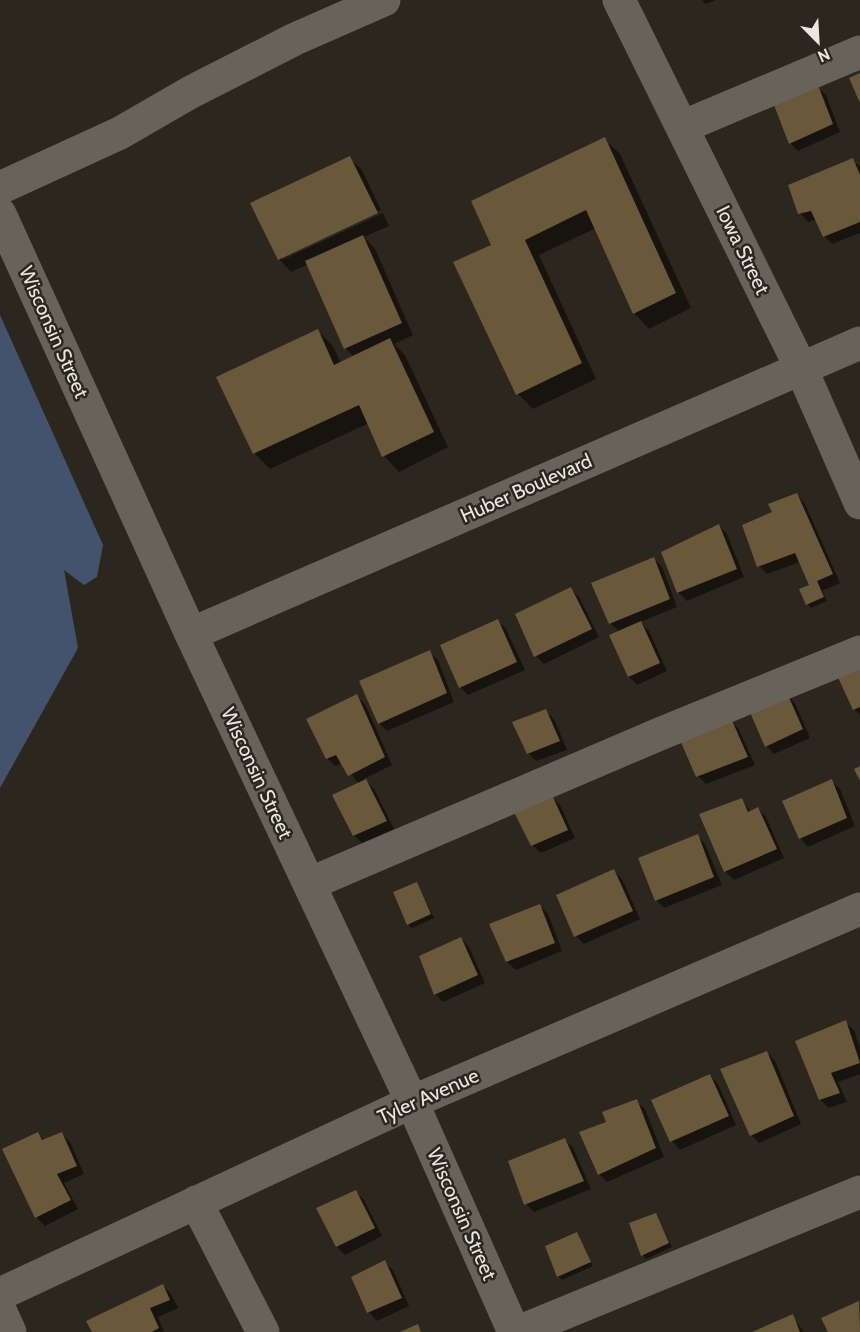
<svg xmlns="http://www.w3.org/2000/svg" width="860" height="1332" font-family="Cabin,sans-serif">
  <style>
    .water { fill: #43536e }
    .shadow { fill: #0007 }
    .building { fill: #6a583b }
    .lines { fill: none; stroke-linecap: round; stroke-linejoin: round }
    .minor { stroke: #68635a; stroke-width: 33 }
    .labels { text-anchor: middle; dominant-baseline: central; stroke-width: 5; stroke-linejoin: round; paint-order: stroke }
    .street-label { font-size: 20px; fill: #eae7e2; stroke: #2b271f }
  </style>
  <rect width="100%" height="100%" fill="#2b271f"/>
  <path class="water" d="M 0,315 L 103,545 L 97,577 L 84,585 L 64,570 L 78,648 L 0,788 Z"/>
  <path class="shadow" d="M 702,0 L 716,0 L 706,4 Z
    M 818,87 L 826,95 L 840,132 L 798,151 L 790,143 Z
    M 604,139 L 620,154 L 691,308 L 649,329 L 634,313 L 596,228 L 539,255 L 596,379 L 533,409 L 518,394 L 493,246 Z
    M 349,158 L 362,170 L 381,210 L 282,257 L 282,260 L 383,213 L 389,226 L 364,237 L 375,249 L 413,335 L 394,344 L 405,355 L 448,447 L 399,472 L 384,456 L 369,423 L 270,469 L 255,454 L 218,378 L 318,331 L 333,346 L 341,363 L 354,357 L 345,348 L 308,264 L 291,272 L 279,259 Z
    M 853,160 L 860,167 L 860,233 L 832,244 L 824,236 L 817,219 L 808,222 L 800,213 Z
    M 797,495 L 805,504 L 840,583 L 822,591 L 827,601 L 811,608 L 807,604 L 811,586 L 800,562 L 767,574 L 759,566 L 774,513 Z
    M 718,525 L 727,534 L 744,577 L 687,601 L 678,592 Z
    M 654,559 L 662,567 L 677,607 L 640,622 L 649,631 L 667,671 L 637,685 L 629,677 L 611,636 L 620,632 L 610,623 Z
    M 571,589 L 579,597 L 599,637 L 544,664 L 536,656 Z
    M 498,621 L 506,629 L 525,670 L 468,695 L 460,687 Z
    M 429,652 L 438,660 L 454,702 L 387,731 L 379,723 Z
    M 860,664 L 860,715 L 854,709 Z
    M 787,695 L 795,703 L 810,738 L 774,754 L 766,746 Z
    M 357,696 L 365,704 L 392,765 L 364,779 L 374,789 L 394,829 L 362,843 L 354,835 L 359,784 L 343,763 L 335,766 L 327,758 Z
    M 545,711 L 554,719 L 567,750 L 536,761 L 528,753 Z
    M 730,720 L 738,728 L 755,765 L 706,784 L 698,776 Z
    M 832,781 L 840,789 L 855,826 L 808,847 L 800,838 Z
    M 552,797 L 560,805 L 575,838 L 541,853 L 532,845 Z
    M 741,799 L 751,812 L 758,809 L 766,817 L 784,858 L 734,880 L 726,872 L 701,815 Z
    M 697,836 L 705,844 L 722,885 L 664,908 L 656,900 Z
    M 614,871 L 622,879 L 640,919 L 584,944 L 576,936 Z
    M 417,883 L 434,918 L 412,928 L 408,924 Z
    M 540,906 L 548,914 L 562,951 L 516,970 L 507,962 L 491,925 Z
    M 461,939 L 469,947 L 485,983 L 443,1002 L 435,994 Z
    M 845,1022 L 854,1030 L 860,1047 L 860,1074 L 838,1082 L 847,1102 L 828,1108 L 820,1099 Z
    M 767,1052 L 775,1061 L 801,1124 L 759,1143 L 751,1135 Z
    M 710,1075 L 718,1084 L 736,1125 L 680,1150 L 672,1141 L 653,1101 Z
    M 636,1101 L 645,1109 L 664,1157 L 607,1182 L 599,1174 Z
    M 61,1133 L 70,1142 L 84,1174 L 64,1183 L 78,1209 L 45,1226 L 36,1217 L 4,1149 L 38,1134 L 45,1141 Z
    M 565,1140 L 573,1148 L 591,1189 L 534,1212 L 526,1204 Z
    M 356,1192 L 364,1200 L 382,1236 L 345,1255 L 337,1247 L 318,1209 Z
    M 656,1215 L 672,1247 L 646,1259 L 643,1255 Z
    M 577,1233 L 593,1266 L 562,1280 L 558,1276 Z
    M 384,1262 L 393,1270 L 409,1306 L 377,1321 L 369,1312 Z
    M 163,1285 L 171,1294 L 178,1308 L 158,1317 L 164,1332 L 93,1332 Z
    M 792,1316 L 804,1332 L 756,1332 Z"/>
  <path class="building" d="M 860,73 L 860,103 L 849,78 Z
    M 818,85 L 833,124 L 789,144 L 774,105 Z
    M 605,137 L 676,293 L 633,314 L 586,210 L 525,240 L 582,363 L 516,395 L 453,262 L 491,245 L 471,201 Z
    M 350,156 L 378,213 L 278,260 L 250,203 Z
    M 853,158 L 860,175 L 860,222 L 823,237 L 811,211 L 798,214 L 788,185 Z
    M 363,235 L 402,323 L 344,349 L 305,261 Z
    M 318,329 L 334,365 L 390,338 L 434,432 L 382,457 L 359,405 L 253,454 L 216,377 Z
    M 797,493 L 833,574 L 817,581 L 824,597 L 806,605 L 799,589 L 809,585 L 795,553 L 757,567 L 742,525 L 772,512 L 768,504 Z
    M 719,524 L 737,569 L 677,593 L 661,552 Z
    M 654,557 L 670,599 L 609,624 L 591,583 Z
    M 571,587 L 592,629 L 534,657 L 515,614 Z
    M 498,619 L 517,662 L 459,688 L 440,645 Z
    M 641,621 L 660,663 L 628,677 L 609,635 Z
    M 430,650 L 447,693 L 378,724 L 359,681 Z
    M 860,663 L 860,707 L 853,710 L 836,673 Z
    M 787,693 L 803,729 L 765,747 L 749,710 Z
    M 357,694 L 385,757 L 348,776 L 336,755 L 326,759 L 306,719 Z
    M 546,709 L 560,741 L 527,754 L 512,722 Z
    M 731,718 L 748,757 L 696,777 L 680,740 Z
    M 860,766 L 860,781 L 854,769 Z
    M 366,779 L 387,821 L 353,836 L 332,795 Z
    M 832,779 L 847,818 L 799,839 L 782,801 Z
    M 552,795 L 568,830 L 531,846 L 514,812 Z
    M 742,798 L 748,812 L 758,807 L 777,849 L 724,872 L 699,814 Z
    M 698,834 L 714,877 L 655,901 L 638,858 Z
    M 614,869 L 633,911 L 574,937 L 556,895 Z
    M 417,882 L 431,914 L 407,925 L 393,892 Z
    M 540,904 L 555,943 L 506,962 L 489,924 Z
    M 461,937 L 478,975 L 434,995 L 419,956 Z
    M 846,1020 L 860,1063 L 831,1073 L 840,1093 L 819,1100 L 795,1041 Z
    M 767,1051 L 794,1116 L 750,1136 L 720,1069 Z
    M 710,1074 L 729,1116 L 670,1142 L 651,1100 Z
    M 637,1099 L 656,1148 L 598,1175 L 579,1132 L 606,1122 L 602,1112 Z
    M 38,1132 L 42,1140 L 62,1132 L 77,1166 L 57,1174 L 71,1200 L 35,1218 L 2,1149 Z
    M 565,1138 L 584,1181 L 524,1205 L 508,1161 Z
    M 356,1190 L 375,1228 L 336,1247 L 316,1208 Z
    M 656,1213 L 669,1243 L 641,1256 L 629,1223 Z
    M 577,1232 L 591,1262 L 557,1277 L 545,1246 Z
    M 385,1260 L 402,1298 L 367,1313 L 351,1277 Z
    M 163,1284 L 170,1300 L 150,1308 L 159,1328 L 152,1332 L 92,1332 L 86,1321 Z
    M 859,1301 L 860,1332 L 828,1332 L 821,1318 Z
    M 793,1314 L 800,1332 L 752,1332 Z
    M 418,1324 L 421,1332 L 400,1332 Z"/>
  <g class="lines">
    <path class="minor" d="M 619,0 L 801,368 L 860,503
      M 682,127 L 860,52
      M 0,188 L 120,133 L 191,92 L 295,39 L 384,0
      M 0,214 L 191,634 L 412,1102 L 514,1332
      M 191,634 L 860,343
      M 309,884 L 662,733 L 860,652
      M 196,1202 L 263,1332
      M 0,1294 L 412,1102 L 860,909
      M 0,1310 L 10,1332
      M 518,1332 L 860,1192"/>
  </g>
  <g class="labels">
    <g class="street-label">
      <text transform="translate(743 250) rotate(64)">Iowa Street</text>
      <text transform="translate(54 332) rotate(66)">Wisconsin Street</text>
      <text transform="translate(526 488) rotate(-24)">Huber Boulevard</text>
      <text transform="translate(257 773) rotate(65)">Wisconsin Street</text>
      <text transform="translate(428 1096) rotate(-24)">Tyler Avenue</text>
      <text transform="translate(462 1214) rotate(66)">Wisconsin Street</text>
    </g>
  </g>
  <g transform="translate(818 42) rotate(156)" stroke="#2b271f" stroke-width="4.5" paint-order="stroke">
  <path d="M0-4.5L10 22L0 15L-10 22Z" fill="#eae7e2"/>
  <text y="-9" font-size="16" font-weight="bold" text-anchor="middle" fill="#eae7e2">N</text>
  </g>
</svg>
